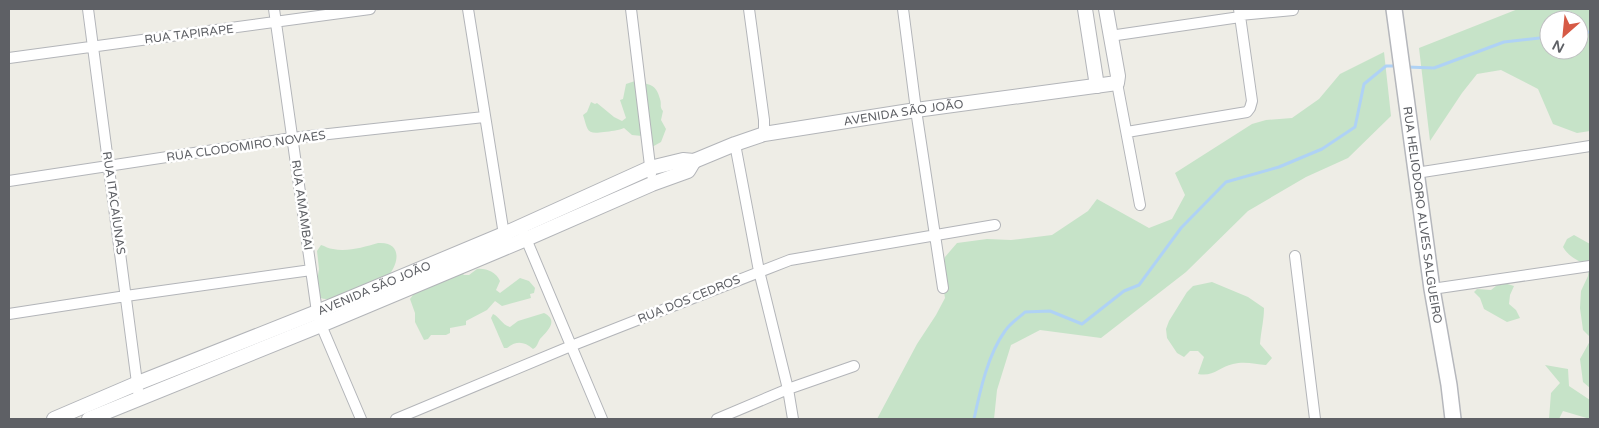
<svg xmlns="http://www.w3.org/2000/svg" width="1599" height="428" font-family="'Varela Round',sans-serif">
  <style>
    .green { fill: #c6e3c8; fill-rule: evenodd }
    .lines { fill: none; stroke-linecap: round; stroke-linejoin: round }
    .stream { stroke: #afd2f5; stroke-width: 3 }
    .minor-casing { stroke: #b3b5b9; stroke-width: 12 }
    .tertiary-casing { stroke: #b3b5b9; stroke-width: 16 }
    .secondary-casing { stroke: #b5b7bc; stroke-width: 18 }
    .minor { stroke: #fff; stroke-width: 10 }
    .tertiary { stroke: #fff; stroke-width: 14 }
    .secondary { stroke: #fff; stroke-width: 15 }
    .labels { text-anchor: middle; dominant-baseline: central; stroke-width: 5; stroke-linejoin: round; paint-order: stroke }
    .street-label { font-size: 12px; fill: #5e6065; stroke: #fff }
  </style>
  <rect width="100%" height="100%" fill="#eeede6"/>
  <path class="green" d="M 1518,9 L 1590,9 L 1590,131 L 1577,133 L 1553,124 L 1538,89 L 1501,70 L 1477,74 L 1462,93 L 1430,141 L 1419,48 ZM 1549,20 L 1579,20 L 1579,50 L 1549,50 Z
    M 1384,52 L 1391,116 L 1348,158 L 1306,177 L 1248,211 L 1186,272 L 1101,338 L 1040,330 L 1011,345 L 997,390 L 994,419 L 877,419 L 917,344 L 936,315 L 945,298 L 941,273 L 945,257 L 957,243 L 987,239 L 1011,240 L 1052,235 L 1088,211 L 1097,199 L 1149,228 L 1172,219 L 1185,195 L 1175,173 L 1252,124 L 1266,120 L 1292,118 L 1319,99 L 1340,74 Z
    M 635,81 C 649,85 656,83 660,99 C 662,105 659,106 663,111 L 661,120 L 666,129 L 661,142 L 652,147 L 642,136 L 632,135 L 624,128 C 617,131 611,131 604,132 C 586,135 588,130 583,115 L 587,112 L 591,102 L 595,104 L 597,103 L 614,117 L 622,121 L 626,118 L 620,100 L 623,99 L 626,84 Z
    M 1574,235 L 1590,244 L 1590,337 L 1583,330 L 1580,308 L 1581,291 L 1588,276 L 1589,268 C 1579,259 1571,260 1563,247 L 1567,239 Z
    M 378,243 C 404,241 399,267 385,279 C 370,285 334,306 319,297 L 317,282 L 319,269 L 317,251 L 321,245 C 325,246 329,249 333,249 C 348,252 364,247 378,243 Z
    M 477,269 C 486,268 496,272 500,281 L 496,290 L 500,293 L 520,278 L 529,281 L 535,288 L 534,293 L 530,294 L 531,298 L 502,306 L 495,301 L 487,310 L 466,321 L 466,325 L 450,328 L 450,333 L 446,335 L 431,335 L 428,339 L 424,340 L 415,322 L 415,313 L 410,299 L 421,284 L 460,271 L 464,275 L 469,275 Z
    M 1212,282 L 1248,297 L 1264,308 C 1264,320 1261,331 1260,344 L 1272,358 L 1266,365 C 1256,364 1244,361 1233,364 C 1219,367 1214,377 1198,374 L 1204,357 L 1198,351 L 1190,351 L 1184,357 L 1177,353 L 1167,338 L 1166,329 L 1169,321 L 1187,292 L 1193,286 Z
    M 1501,282 L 1514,286 L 1510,295 L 1509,304 L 1516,310 L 1520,318 L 1507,322 L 1484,309 L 1480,298 L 1474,292 L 1477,289 L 1491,290 Z
    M 544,313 C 560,321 546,332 540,339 C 537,344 538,346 533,349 C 524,341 516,341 507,348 L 504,348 L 491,318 L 493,314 C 500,317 501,324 510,327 L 518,321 Z
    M 1590,341 L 1590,388 L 1583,382 L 1580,359 Z
    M 1545,365 L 1568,369 L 1569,386 L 1590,400 L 1590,419 L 1563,411 L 1559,419 L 1549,419 L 1551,393 L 1560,383 Z"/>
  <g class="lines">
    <path class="stream" d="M 1579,33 L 1590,32
      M 1407,67 L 1434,68 L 1504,42 L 1549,37
      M 974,419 C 980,391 988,354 1005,331 C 1010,323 1019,318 1025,312 L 1050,311 L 1082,324 L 1124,291 L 1139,285 L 1181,228 L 1226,182 L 1279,167 L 1322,149 L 1355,127 L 1364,84 L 1386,66 L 1398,66"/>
    <g class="minor-casing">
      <path id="minor" d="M 88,9 L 139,398
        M 274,9 L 317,312 L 321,325 L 361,419
        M 468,9 L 505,241
        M 631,9 L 651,174
        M 749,9 L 764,120 L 764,134
        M 903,9 L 916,110 L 943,288
        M 1240,15 L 1293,10
        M 1110,36 L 1240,17
        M 9,58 L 370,9
        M 1117,83 L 1140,205
        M 1127,132 L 1247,112 L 1250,108 L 1252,101 L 1239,9
        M 735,144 L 759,271 L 788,389 L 793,419
        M 1416,173 L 1590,146
        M 9,181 L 292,138 L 484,117
        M 524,234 L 602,419
        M 1295,256 L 1315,419
        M 1432,289 L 1590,266
        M 9,314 L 126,296 L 311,270
        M 396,419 L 571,346 L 790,260 L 995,225
        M 717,419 L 788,389 L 854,366"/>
    </g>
    <g class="tertiary-casing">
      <g id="tertiary">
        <path d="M 1085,9 L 1097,86"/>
        <path id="s1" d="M 54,419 L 138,383 L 317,312 L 504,234 L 650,168 L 683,160 L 694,161 L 735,144 L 764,134 L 916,110 L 1117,83 L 1118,76 L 1106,9"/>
        <path d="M 89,419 L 321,325 L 526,239 L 652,184 L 688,171 L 694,161"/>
      </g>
    </g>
    <g class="secondary-casing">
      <g id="secondary">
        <path id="s2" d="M 1394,9 L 1432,289 L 1449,385 L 1453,419"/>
      </g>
    </g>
    <use href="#minor" class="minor"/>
    <use href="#tertiary" class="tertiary"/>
    <use href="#secondary" class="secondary"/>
  </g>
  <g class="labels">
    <g class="street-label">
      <text transform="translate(189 34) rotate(-7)">RUA TAPIRAPE</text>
      <text stroke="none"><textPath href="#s1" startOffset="908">AVENIDA SÃO JOÃO</textPath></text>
      <text transform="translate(246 146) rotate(-8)">RUA CLODOMIRO NOVAES</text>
      <text transform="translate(114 203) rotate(82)">RUA ITACAÍUNAS</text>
      <text transform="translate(302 205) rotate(82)">RUA AMAMBAI</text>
      <text stroke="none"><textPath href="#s2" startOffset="208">RUA HELIODORO ALVES SALGUEIRO</textPath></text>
      <text stroke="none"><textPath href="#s1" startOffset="346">AVENIDA SÃO JOÃO</textPath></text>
      <text transform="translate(689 299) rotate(-22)">RUA DOS CEDROS</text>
    </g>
  </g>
  <rect width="1599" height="428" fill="none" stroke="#5e6065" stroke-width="20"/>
  <g transform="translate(1564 35) rotate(207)"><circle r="24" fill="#ffffff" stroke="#bfbfc1"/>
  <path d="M0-4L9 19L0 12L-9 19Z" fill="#d65a45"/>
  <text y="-8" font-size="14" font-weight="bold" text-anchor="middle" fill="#5e6065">N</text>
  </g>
</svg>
